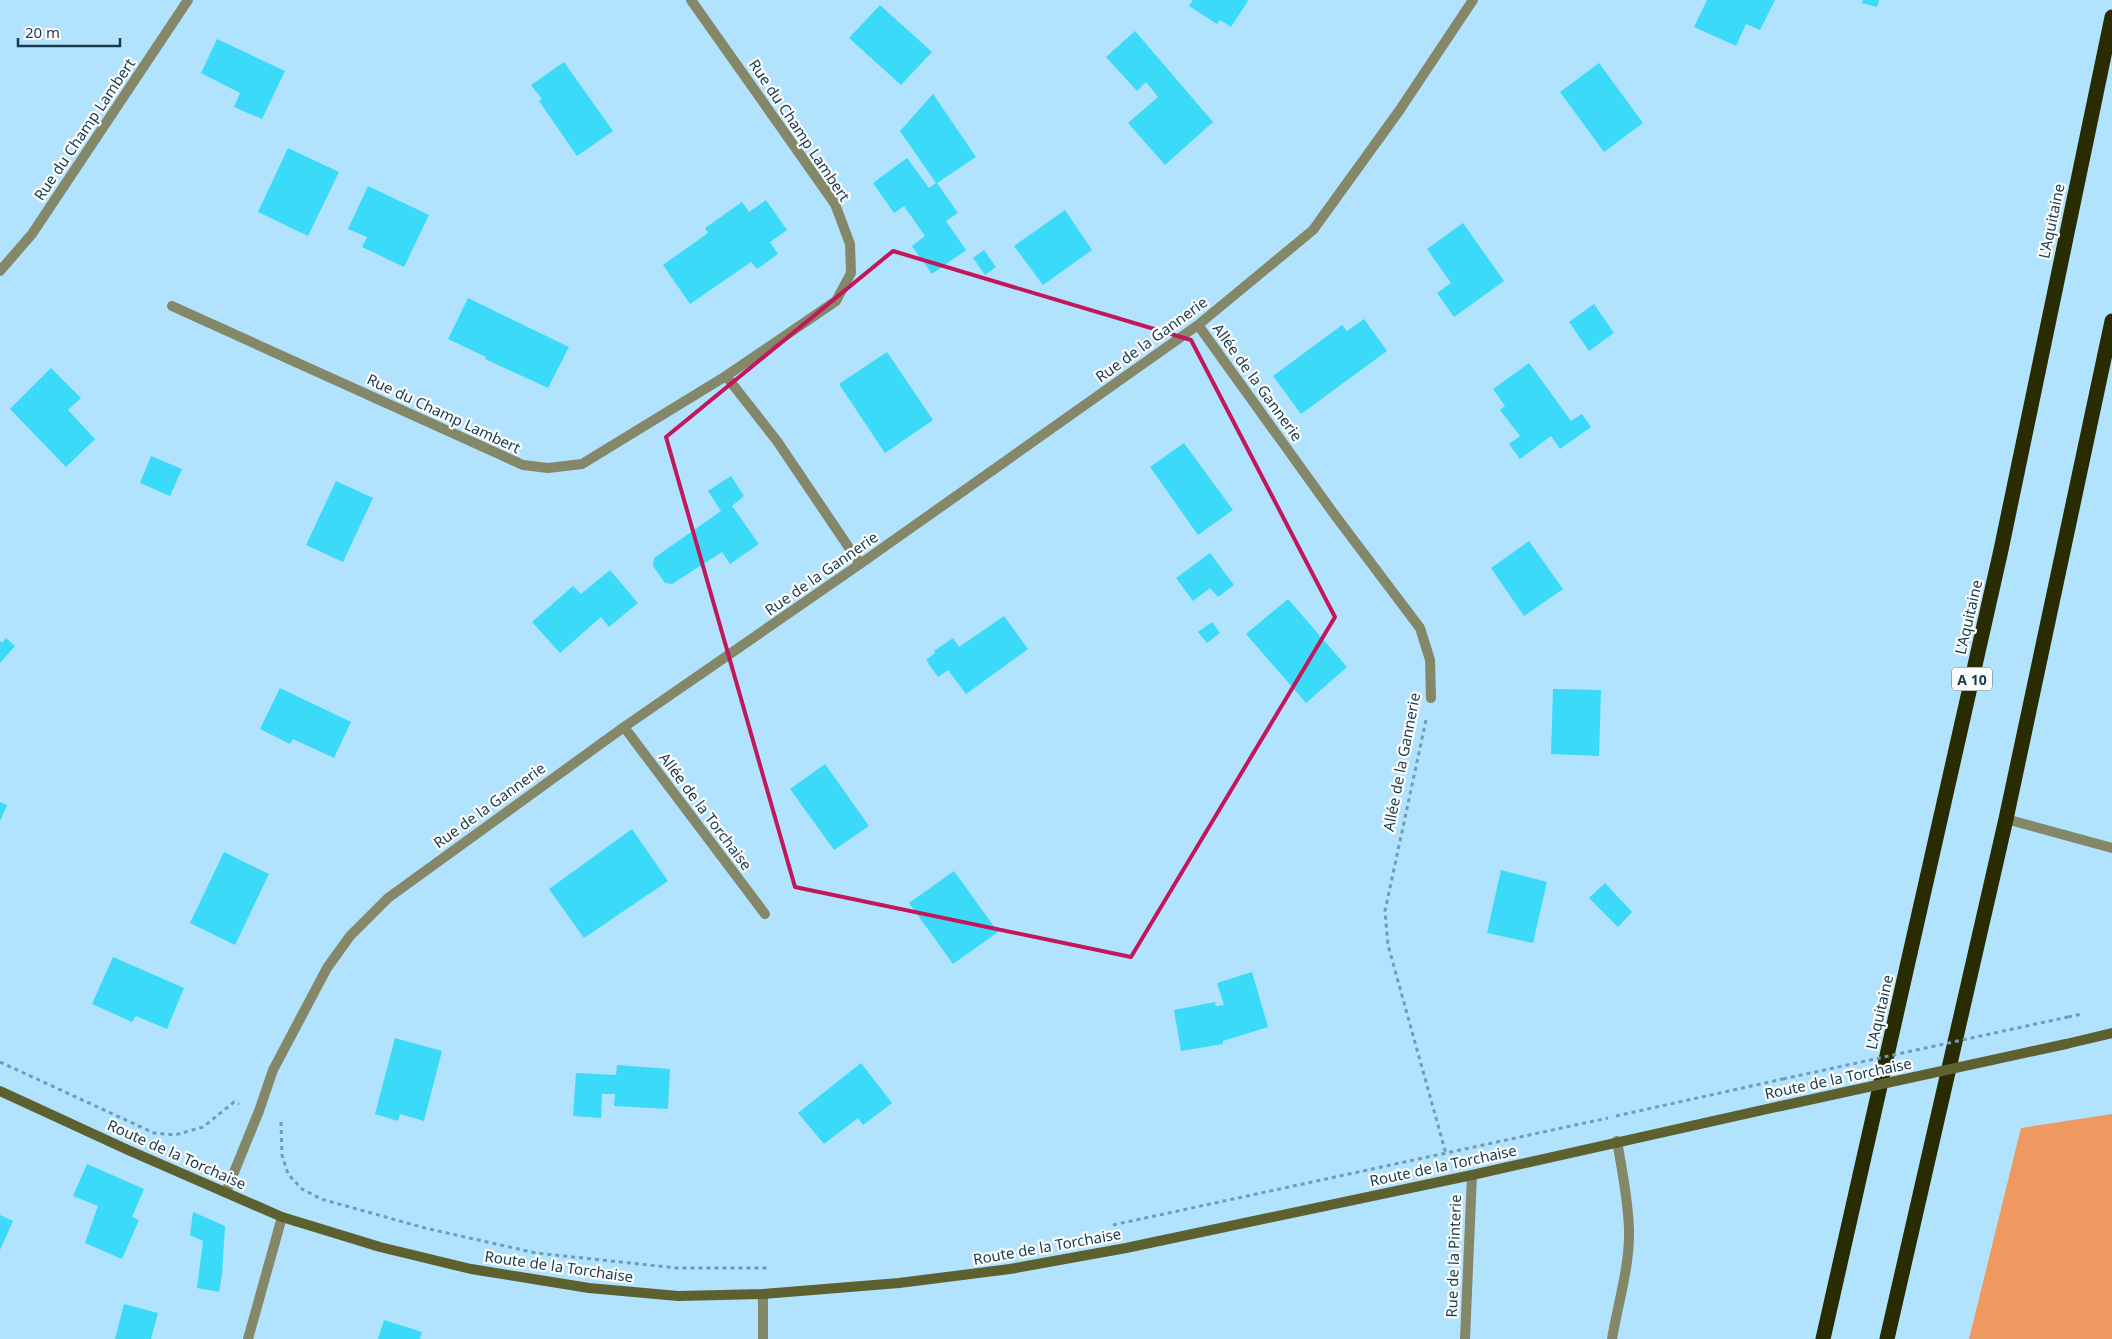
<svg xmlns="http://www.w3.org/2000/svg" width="2112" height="1339" font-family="'Noto Sans',sans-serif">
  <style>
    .green { fill: #ef9960 }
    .building { fill: #3bdaf8 }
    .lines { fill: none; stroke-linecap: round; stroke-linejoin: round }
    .path { stroke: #719cb4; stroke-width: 3; stroke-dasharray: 4 4; stroke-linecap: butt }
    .lane { stroke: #848868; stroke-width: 10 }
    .street { stroke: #848868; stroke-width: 10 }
    .secondary { stroke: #5c612f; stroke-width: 10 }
    .highway { stroke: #292c00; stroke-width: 15 }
    .path-bridge { stroke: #719cb4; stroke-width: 3; stroke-dasharray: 4 4; stroke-linecap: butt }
    .secondary-bridge { stroke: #5c612f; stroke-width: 10 }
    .marked { fill: none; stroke: #c2185b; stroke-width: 4; stroke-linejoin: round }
    .labels { text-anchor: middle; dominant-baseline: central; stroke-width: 4.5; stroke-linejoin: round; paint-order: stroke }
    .shield { fill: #fcfcfc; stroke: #5c7683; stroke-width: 1 }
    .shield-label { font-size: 14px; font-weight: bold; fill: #183c4f }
    .street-label { font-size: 15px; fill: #183c4f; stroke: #fcfcfc }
  </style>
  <rect width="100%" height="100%" fill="#b2e3fe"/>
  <path class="green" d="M 2112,1114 L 2112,1339 L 1969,1339 L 2021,1128 Z"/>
  <path class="building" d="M 1193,0 L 1247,0 L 1248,1 L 1231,27 L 1220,20 L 1217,24 L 1189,6 Z
    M 1707,0 L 1775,0 L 1760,30 L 1746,24 L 1736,46 L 1694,27 Z
    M 1863,0 L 1879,0 L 1877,7 L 1862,3 Z
    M 880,5 L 932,52 L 901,85 L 849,38 Z
    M 1135,31 L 1213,122 L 1165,165 L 1128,123 L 1158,97 L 1146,82 L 1137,91 L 1106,57 Z
    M 217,39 L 285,71 L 262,119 L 234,107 L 240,93 L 201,73 Z
    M 564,62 L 613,131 L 577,156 L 539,101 L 542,99 L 531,85 Z
    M 1599,63 L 1643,123 L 1604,152 L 1560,92 Z
    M 933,94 L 976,157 L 937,183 L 958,213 L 946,221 L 966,250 L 932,274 L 912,246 L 925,236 L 904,206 L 894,213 L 873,183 L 907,158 L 929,188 L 936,183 L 900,131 Z
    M 288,148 L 339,172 L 308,236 L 258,212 Z
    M 368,186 L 429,215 L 404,267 L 362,247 L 367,237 L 348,229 Z
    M 766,200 L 787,230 L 770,242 L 778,254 L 757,269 L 751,262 L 690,304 L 663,265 L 708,233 L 705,228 L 742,202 L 749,212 Z
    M 1065,210 L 1092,250 L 1043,285 L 1014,246 Z
    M 1463,223 L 1504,281 L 1454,317 L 1437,293 L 1451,283 L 1427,249 Z
    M 984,250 L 996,267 L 985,275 L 973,258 Z
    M 468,298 L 569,347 L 548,388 L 485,359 L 486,357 L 448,339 Z
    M 1594,304 L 1614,333 L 1589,351 L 1569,322 Z
    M 1364,319 L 1387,351 L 1301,414 L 1273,376 L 1342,325 L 1347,331 Z
    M 887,352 L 933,420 L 885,453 L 839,384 Z
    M 1529,363 L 1571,421 L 1582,414 L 1591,427 L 1560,449 L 1551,436 L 1520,459 L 1509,444 L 1520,436 L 1500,410 L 1505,406 L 1493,389 Z
    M 51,368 L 81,398 L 68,410 L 95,439 L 66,467 L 10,409 Z
    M 1184,443 L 1233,510 L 1198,535 L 1150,467 Z
    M 151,456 L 182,469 L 170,496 L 140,483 Z
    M 731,476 L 744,496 L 732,506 L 759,544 L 730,564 L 722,552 L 672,584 L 665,583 L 653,566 L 654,558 L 721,511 L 708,491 Z
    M 336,481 L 373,498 L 343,562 L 306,545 Z
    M 1529,541 L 1563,589 L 1524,616 L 1491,568 Z
    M 1210,553 L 1234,585 L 1218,597 L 1210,588 L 1193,601 L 1176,578 Z
    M 610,570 L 638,603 L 609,627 L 601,617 L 560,653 L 532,622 L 573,586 L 581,594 Z
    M 1288,599 L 1347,667 L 1306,703 L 1246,634 Z
    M 1004,616 L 1028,649 L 966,694 L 948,670 L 938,677 L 926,660 L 935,653 L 934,651 L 953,638 L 959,647 Z
    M 1212,622 L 1220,633 L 1207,643 L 1198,632 Z
    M 6,638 L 15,646 L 0,663 L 0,641 L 2,643 Z
    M 280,688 L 351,722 L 334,758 L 293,739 L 290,744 L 260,729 Z
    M 1553,689 L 1601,690 L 1599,756 L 1551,754 Z
    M 825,764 L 869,826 L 834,850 L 790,789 Z
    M 0,802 L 7,805 L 0,821 Z
    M 632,829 L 668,881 L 584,938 L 549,889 Z
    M 224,852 L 269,874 L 235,945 L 190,923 Z
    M 1501,870 L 1547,882 L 1533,943 L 1487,933 Z
    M 954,871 L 998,932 L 953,964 L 909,903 Z
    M 1605,883 L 1632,912 L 1618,927 L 1589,898 Z
    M 113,957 L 184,988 L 167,1029 L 136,1016 L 132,1022 L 92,1004 Z
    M 1252,972 L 1268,1027 L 1223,1041 L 1223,1044 L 1181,1051 L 1174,1010 L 1215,1002 L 1216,1006 L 1224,1005 L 1217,983 Z
    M 395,1038 L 442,1051 L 424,1121 L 400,1114 L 398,1121 L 375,1114 Z
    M 861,1063 L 892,1103 L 863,1125 L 858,1118 L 824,1144 L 798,1113 Z
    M 617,1065 L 670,1069 L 668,1109 L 614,1106 L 615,1094 L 602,1094 L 601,1118 L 573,1116 L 576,1073 L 616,1075 Z
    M 87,1164 L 144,1189 L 132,1217 L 139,1220 L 122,1259 L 85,1243 L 98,1206 L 73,1196 Z
    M 193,1212 L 225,1226 L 222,1275 L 219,1292 L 197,1288 L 203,1241 L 190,1235 Z
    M 0,1215 L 13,1221 L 0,1250 Z
    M 124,1304 L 158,1313 L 151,1339 L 115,1339 Z
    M 384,1320 L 422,1332 L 420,1339 L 378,1339 Z"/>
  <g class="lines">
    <path class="path" d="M 1426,720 L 1385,911 L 1388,945 L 1446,1154
      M 2068,1017 L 2082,1014
      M 0,1062 L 154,1133 L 175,1135 L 203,1127 L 234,1102 L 239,1104
      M 1616,1116 L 1783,1079
      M 281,1122 L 282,1155 L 288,1174 L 302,1189 L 321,1199 L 425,1228 L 536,1253 L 677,1268 L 767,1268
      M 1113,1225 L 1608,1118"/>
    <path class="lane" d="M 2006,819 L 2112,848
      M 1612,1339 C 1618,1303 1630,1266 1629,1229 C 1628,1199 1622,1170 1617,1141"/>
    <path class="street" d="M 0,271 L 32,234 L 188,0
      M 172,306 L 523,465 L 548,468 L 582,464 L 726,376 L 836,301 L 851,273 L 850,244 L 835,204 L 691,0
      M 1198,325 L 1334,514 L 1420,628 L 1430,660 L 1431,698
      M 726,376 L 777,441 L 860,564
      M 624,727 L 765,914
      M 226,1192 L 259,1111 L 273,1070 L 327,968 L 350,936 L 388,898 L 624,727 L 860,564 L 1198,325 L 1313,230 L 1399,111 L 1473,0
      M 763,1294 L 763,1339
      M 248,1339 L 282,1217
      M 1465,1339 L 1472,1175"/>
    <path class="secondary" d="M 2066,1044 L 2112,1033
      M 0,1091 L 128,1150 L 282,1217 L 380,1247 L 471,1269 L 589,1288 L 678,1296 L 763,1294 L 899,1283 L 1010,1269 L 1126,1248 L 1472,1175 L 1781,1106"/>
    <path class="highway" d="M 1823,1339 L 2001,550 L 2112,17
      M 1887,1339 L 2006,819 L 2112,321"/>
    <path class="path-bridge" d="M 1783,1079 L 2068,1017"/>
    <path class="secondary-bridge" d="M 1781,1106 L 2066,1044"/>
  </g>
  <path class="marked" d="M 893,251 L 1191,340 L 1335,617 L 1131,957 L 795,887 L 666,437 Z"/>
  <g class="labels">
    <rect class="shield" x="1952" y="667.5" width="40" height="23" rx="4"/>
    <g class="shield-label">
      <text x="1972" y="679">A 10</text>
    </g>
    <g class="street-label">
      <text transform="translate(84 129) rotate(-56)">Rue du Champ Lambert</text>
      <text transform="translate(800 130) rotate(56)">Rue du Champ Lambert</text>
      <text transform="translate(2051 221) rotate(-78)">L'Aquitaine</text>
      <text transform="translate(1151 339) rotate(-36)">Rue de la Gannerie</text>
      <text transform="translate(1258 382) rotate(54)">Allée de la Gannerie</text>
      <text transform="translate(444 413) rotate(25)">Rue du Champ Lambert</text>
      <text transform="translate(821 573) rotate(-35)">Rue de la Gannerie</text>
      <text transform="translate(1968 617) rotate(-77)">L'Aquitaine</text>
      <text transform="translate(1401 762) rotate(-79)">Allée de la Gannerie</text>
      <text transform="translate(489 805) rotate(-36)">Rue de la Gannerie</text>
      <text transform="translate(706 811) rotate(53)">Allée de la Torchaise</text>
      <text transform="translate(1879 1012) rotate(-77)">L'Aquitaine</text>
      <text transform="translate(1838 1078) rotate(-12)">Route de la Torchaise</text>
      <text transform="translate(177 1154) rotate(24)">Route de la Torchaise</text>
      <text transform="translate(1443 1165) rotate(-12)">Route de la Torchaise</text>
      <text transform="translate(1047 1246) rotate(-10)">Route de la Torchaise</text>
      <text transform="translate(1453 1256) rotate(-88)">Rue de la Pinterie</text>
      <text transform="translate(559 1266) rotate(8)">Route de la Torchaise</text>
    </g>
  </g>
  <path d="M18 38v8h102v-8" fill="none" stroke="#183c4f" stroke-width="2.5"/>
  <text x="25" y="38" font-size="15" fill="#183c4f" stroke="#fcfcfc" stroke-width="4" paint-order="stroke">20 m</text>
</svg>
